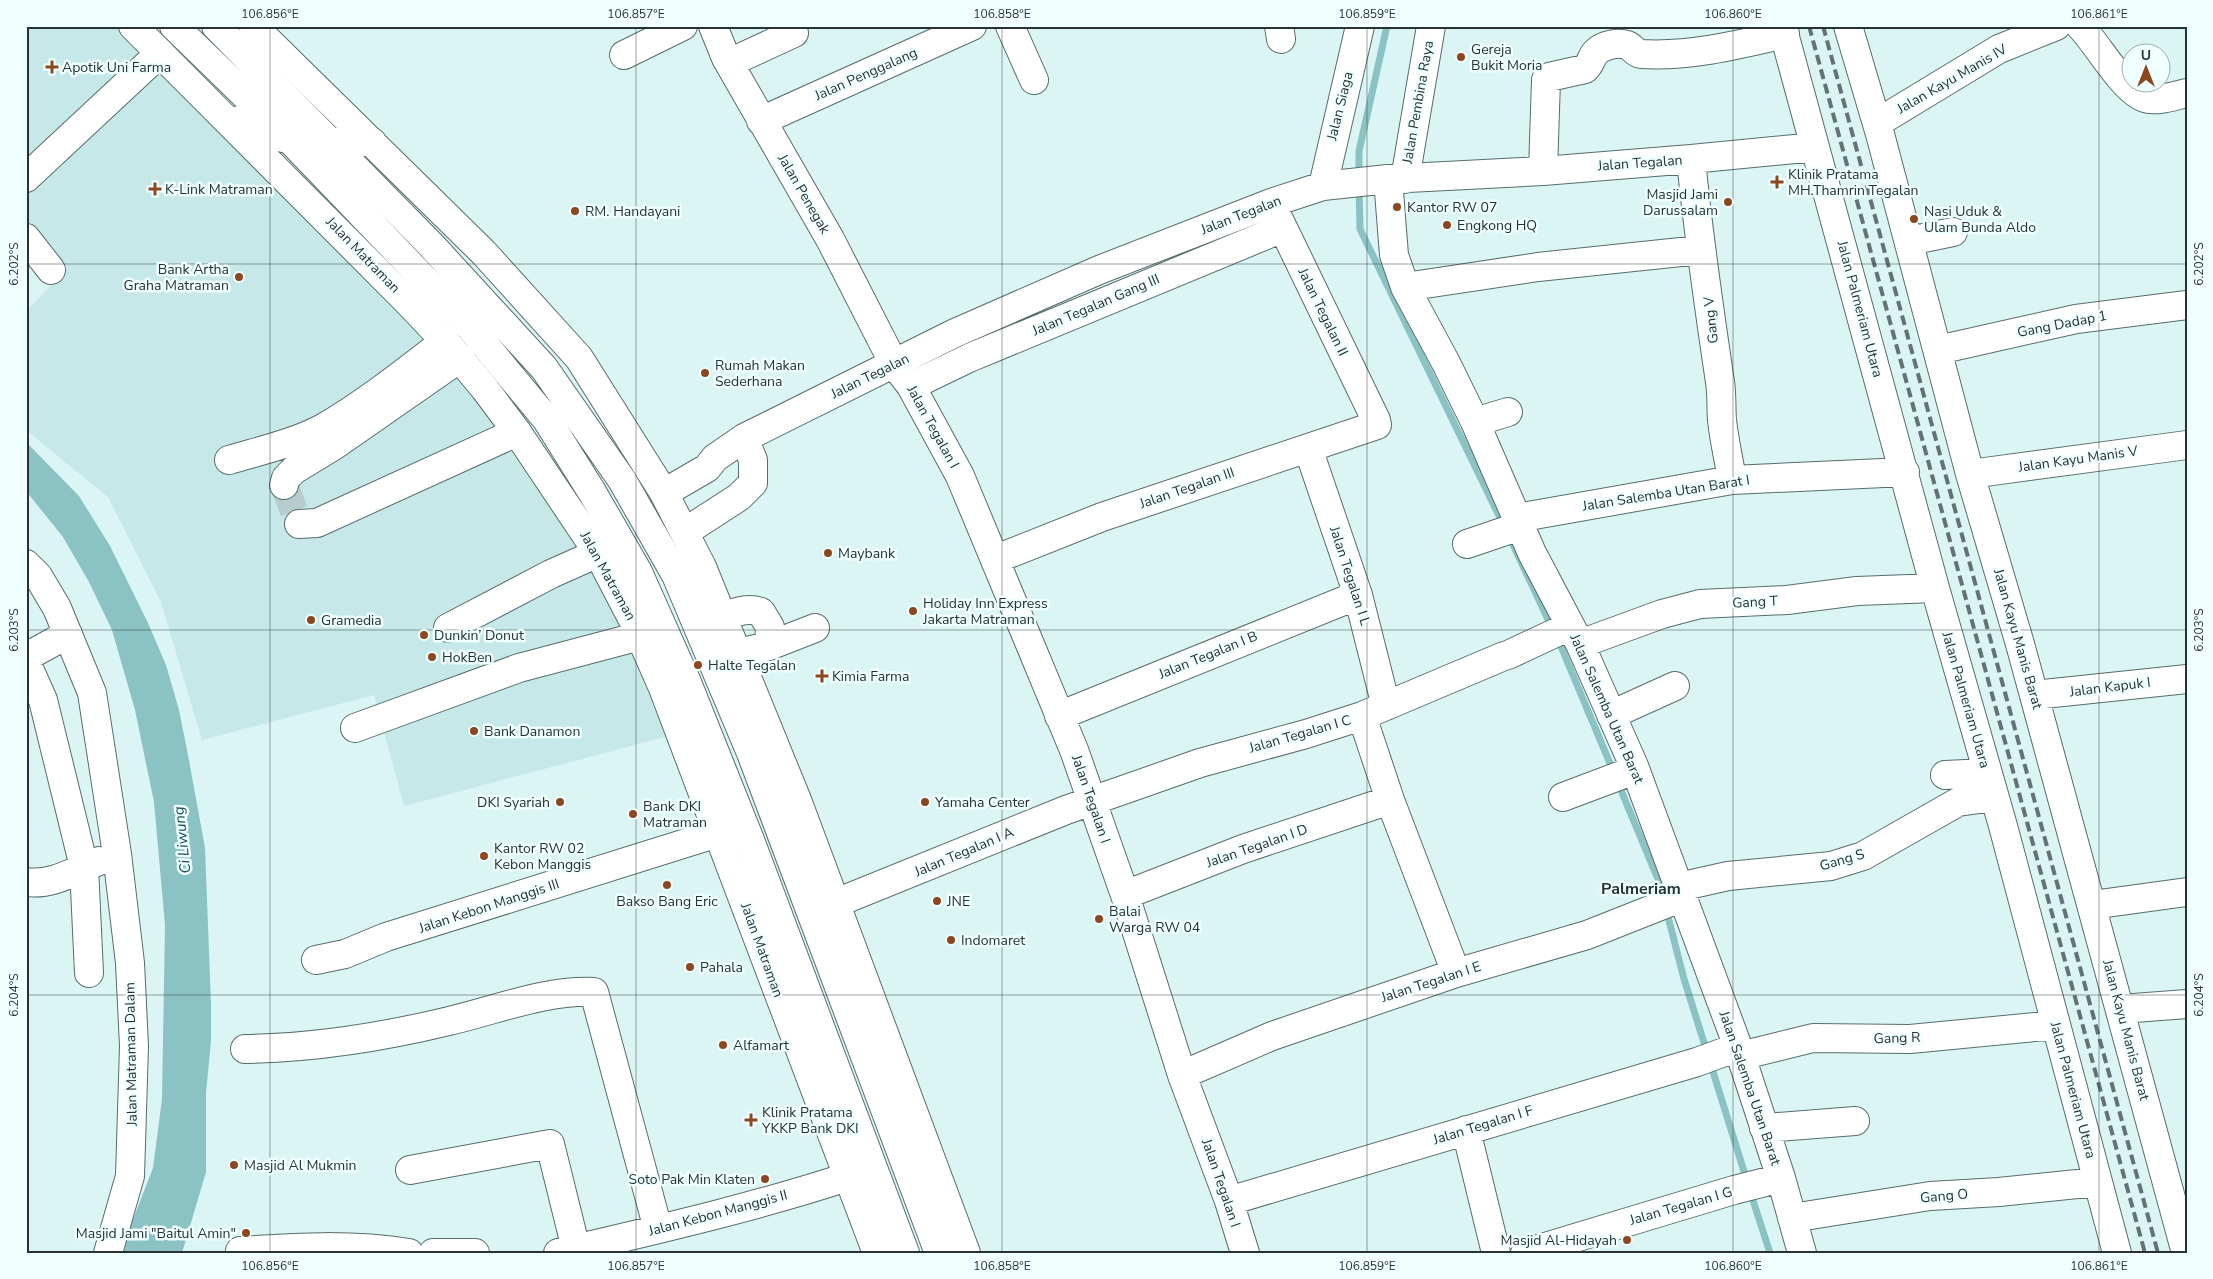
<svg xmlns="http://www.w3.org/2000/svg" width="2213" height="1279" font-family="'Nunito Sans',sans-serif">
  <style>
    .built { fill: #c6e8e8 }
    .water { fill: #8bc3c4 }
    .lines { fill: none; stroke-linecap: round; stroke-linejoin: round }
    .stream { stroke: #8bc3c4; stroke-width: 7 }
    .minor-tunnel { stroke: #b7cdcd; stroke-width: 28; stroke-dasharray: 28 14; stroke-linecap: butt }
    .minor-casing { stroke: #576d6d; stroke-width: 30 }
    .major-casing { stroke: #576d6d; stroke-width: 30 }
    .minor { stroke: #fff; stroke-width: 28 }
    .major { stroke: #fff; stroke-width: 28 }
    .rail { stroke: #637272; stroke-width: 4; stroke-dasharray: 10 5; stroke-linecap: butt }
    .ticks { fill: none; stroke: #293232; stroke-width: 1; stroke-opacity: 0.45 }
    .poi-dot { fill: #8d4720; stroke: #f0ffff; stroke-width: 2 }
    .labels { text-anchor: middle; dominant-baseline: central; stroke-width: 5; stroke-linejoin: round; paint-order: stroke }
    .poi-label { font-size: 14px; fill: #293232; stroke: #f0ffff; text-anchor: start }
    .street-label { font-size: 14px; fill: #293232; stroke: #f0ffff }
    .water-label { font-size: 15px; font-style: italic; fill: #194c4d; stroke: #f0ffff }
    .quarter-label { font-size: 16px; font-weight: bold; fill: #293232; stroke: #f0ffff }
    .neatline { fill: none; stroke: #293232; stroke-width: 2 }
    .ticks-label { font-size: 12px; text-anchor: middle; fill: #293232 }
  </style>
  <rect width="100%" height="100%" fill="#dbf4f4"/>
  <path class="built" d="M 26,26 L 134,26 L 536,460 L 680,733 L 404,806 L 374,695 L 202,740 L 161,602 L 108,497 L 26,430 L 26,312 L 62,273 L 26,238 Z"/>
  <path class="water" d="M 26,442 L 79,496 L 110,546 L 148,623 L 166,665 L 179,710 L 188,755 L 205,848 L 211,1004 L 211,1041 L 206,1093 L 206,1172 L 182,1253 L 120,1253 L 153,1168 L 162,1099 L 165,925 L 154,802 L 135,710 L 112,630 L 89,582 L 63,537 L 26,491 Z"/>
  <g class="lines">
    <path class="stream" d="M 1359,177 L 1359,151 L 1387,26
      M 1359,187 L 1360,229 L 1504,526
      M 1509,536 L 1552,628
      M 1557,637 L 1614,773
      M 1618,783 L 1660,884 L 1663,898
      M 1666,909 L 1684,979 L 1707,1052
      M 1710,1062 L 1747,1181
      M 1750,1191 L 1770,1253"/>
    <path class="minor-tunnel" d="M 284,485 L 299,524"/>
    <g class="minor-casing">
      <path id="minor" d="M 174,26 L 278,127 L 470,327 L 547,420 L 592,492 L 638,572 L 686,680 L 750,840 L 905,1253
        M 216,26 L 432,246 L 544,368 L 622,480 L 676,575 L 751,753 L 939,1253
        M 713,26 L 726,58 L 830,239 L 894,364 L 911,386 L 960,476 L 1074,750 L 1125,895 L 1182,1075 L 1229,1201 L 1245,1253
        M 1010,26 L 1034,80
        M 1279,26 L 1281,39
        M 1782,26 L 1935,588 L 2003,826 L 2117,1253
        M 1848,26 L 1880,134 L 1970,474 L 2020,644 L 2186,1253
        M 2080,26 C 2097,43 2124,92 2145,98 C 2158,102 2173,96 2187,93
        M 624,55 L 683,26
        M 729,63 L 794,33
        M 761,121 L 972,26
        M 1877,123 L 1999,49 L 2056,26
        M 1691,159 C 1698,234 1709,308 1720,382 C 1722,395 1721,407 1722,420 C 1724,440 1729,460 1732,480
        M 1543,171 L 1546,80 L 1549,77 L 1585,69 C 1591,64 1591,57 1596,52 C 1603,45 1618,42 1627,45 C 1633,47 1634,53 1641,54 C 1689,57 1738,45 1785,34
        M 26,178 L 160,53
        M 1388,179 L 1394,255 L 1405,287 L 1446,363 L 1475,422 L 1532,553 L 1580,644 L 1634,766 L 1738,1047 L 1781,1178 L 1802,1253
        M 1405,179 L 1431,26
        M 1323,186 L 1360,26
        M 26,238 L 51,270
        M 1909,241 L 1953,232
        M 1405,287 L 1538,267 L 1700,250
        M 1938,350 L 2076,319 L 2187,305
        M 911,386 L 969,358 L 1283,228
        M 1475,422 L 1508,412
        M 1308,448 L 1358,595 L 1386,706
        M 229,460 C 259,451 295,443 323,428 C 366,403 406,371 445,341
        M 1970,474 L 2187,445
        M 284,485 L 286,478 L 294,470 L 335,445 L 460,358
        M 664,493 L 707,468 L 715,458 L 744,438 L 955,333 L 1099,270 L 1271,203 L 1323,186 L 1388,179 L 1543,171 L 1691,159 L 1815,147
        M 1517,518 L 1732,480 L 1905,472
        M 299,524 L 317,523 L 517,432
        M 685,532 L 739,497 L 753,483 L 753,460 L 744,438
        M 1467,544 L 1520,526
        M 996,559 L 1102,517 L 1377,425 L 1376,420 L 1271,203
        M 26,564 L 38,576 L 57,608 L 92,693 L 117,854 L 130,963 L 134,1046 L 130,1176 L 108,1253
        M 723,616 C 736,612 748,607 761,612 L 770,627 L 769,646 L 738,653
        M 448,628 L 551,574 L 598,553
        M 1580,644 L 1662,614 L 1700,604 L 1787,600 L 1857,591 L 1935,588
        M 769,646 L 815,628
        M 1508,655 L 1570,626
        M 26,657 L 68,634
        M 26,662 L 43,700 L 84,867 L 89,973
        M 2034,695 L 2187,679
        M 1611,715 L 1675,686
        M 1059,716 L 1358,595
        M 1362,716 L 1390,800 L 1456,973
        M 355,728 L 519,668 L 640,636
        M 1945,775 L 1987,773
        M 1563,797 L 1635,770
        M 26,882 C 52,886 76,870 99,861
        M 1679,887 L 1728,876 L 1831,866 L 1863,856 L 1958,802 L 1994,797
        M 1125,895 L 1243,849 L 1390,800
        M 836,903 L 1066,810 L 1200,763 L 1306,734 L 1362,716 L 1504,656
        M 2092,905 L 2187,892
        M 316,960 L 345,954 L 386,937 L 718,833
        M 2120,1009 L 2187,1004
        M 245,1049 C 313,1048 383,1037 449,1021 C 496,1010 545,990 594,992 L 658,1229
        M 1740,1056 L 1813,1038 L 1910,1039 L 2056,1025
        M 1182,1075 L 1272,1036 L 1456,973 L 1587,935 L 1683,897
        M 1764,1128 L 1855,1121
        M 1466,1130 L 1496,1253
        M 410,1170 L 550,1144 L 576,1249
        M 1229,1201 L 1697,1062 L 1738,1047
        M 1792,1218 L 1930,1196 L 1999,1192 L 2097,1182
        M 240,1251 C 296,1247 353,1244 409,1253
        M 433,1253 L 475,1253
        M 558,1253 C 655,1230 752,1208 847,1177
        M 1525,1253 L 1734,1190 L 1781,1178"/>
    </g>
    <g class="major-casing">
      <path id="major" d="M 133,26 L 408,302 L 445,341 L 485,389 L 517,432 L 598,553 L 634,622 L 663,688 L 877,1253
        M 253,26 L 484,253 L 579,358 L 664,493 L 702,567 L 797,800 L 966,1253
        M 239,120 C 276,147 328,141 372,142"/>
    </g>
    <use href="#minor" class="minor"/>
    <use href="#major" class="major"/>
    <path class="rail" d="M 1809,26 L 2145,1253
      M 1823,26 L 2158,1253"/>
  </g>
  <path class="ticks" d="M 270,26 L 270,1253M 636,26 L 636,1253M 1002,26 L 1002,1253M 1367,26 L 1367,1253M 1733,26 L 1733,1253M 2099,26 L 2099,1253M 26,264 L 2187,264M 26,630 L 2187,630M 26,995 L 2187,995"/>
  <g class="poi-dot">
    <circle cx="1461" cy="57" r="5"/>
    <path d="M49.5 59.5h5v5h5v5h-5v5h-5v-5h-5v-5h5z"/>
    <path d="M1774.5 174.5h5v5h5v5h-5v5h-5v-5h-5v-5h5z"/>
    <path d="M152.5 181.5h5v5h5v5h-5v5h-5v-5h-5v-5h5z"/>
    <circle cx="1728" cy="202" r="5"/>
    <circle cx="1397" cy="207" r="5"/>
    <circle cx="575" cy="211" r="5"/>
    <circle cx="1914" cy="219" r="5"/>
    <circle cx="1447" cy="225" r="5"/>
    <circle cx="239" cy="277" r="5"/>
    <circle cx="705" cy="373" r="5"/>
    <circle cx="828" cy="553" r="5"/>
    <circle cx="913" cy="611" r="5"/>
    <circle cx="311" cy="620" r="5"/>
    <circle cx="424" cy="635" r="5"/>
    <circle cx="432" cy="657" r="5"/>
    <circle cx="698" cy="665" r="5"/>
    <path d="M819.5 668.5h5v5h5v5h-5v5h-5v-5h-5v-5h5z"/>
    <circle cx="474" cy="731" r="5"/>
    <circle cx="560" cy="802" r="5"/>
    <circle cx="925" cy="802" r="5"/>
    <circle cx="633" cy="814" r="5"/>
    <circle cx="484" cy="856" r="5"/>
    <circle cx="667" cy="885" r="5"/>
    <circle cx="937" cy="901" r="5"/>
    <circle cx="1099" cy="919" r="5"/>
    <circle cx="951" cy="940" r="5"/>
    <circle cx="690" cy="967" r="5"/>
    <circle cx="723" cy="1045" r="5"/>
    <path d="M748.5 1112.5h5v5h5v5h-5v5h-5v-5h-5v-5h5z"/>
    <circle cx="234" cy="1165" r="5"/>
    <circle cx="765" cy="1179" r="5"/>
    <circle cx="246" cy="1233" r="5"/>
    <circle cx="1627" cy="1240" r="5"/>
  </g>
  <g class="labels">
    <g class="poi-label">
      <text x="1471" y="49">Gereja<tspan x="1471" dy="16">Bukit Moria</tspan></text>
      <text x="62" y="67">Apotik Uni Farma</text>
      <text x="1788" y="174">Klinik Pratama<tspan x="1788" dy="16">MH.Thamrin Tegalan</tspan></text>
      <text x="165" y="189">K-Link Matraman</text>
      <text x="1718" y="194" text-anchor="end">Masjid Jami<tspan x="1718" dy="16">Darussalam</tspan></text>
      <text x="1407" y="207">Kantor RW 07</text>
      <text x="585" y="211">RM. Handayani</text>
      <text x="1924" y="211">Nasi Uduk &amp;<tspan x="1924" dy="16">Ulam Bunda Aldo</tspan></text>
      <text x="1457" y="225">Engkong HQ</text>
      <text x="229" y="269" text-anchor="end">Bank Artha<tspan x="229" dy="16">Graha Matraman</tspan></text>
      <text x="715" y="365">Rumah Makan<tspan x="715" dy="16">Sederhana</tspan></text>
      <text x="838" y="553">Maybank</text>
      <text x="923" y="603">Holiday Inn Express<tspan x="923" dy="16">Jakarta Matraman</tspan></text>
      <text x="321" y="620">Gramedia</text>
      <text x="434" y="635">Dunkin’ Donut</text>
      <text x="442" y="657">HokBen</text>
      <text x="708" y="665">Halte Tegalan</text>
      <text x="832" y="676">Kimia Farma</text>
      <text x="484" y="731">Bank Danamon</text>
      <text x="550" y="802" text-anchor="end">DKI Syariah</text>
      <text x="935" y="802">Yamaha Center</text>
      <text x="643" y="806">Bank DKI<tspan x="643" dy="16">Matraman</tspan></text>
      <text x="494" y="848">Kantor RW 02<tspan x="494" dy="16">Kebon Manggis</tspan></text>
      <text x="667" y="901" text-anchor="middle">Bakso Bang Eric</text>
      <text x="947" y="901">JNE</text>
      <text x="1109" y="911">Balai<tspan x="1109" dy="16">Warga RW 04</tspan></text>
      <text x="961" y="940">Indomaret</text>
      <text x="700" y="967">Pahala</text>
      <text x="733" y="1045">Alfamart</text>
      <text x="762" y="1112">Klinik Pratama<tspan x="762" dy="16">YKKP Bank DKI</tspan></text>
      <text x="244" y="1165">Masjid Al Mukmin</text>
      <text x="755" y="1179" text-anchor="end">Soto Pak Min Klaten</text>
      <text x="236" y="1233" text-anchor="end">Masjid Jami "Baitul Amin"</text>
      <text x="1617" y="1240" text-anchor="end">Masjid Al-Hidayah</text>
    </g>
    <g class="street-label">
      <text transform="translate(866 74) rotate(-24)">Jalan Penggalang</text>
      <text transform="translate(1952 79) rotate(-30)">Jalan Kayu Manis IV</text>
      <text transform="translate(1418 102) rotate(-80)">Jalan Pembina Raya</text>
      <text transform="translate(1340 106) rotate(-76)">Jalan Siaga</text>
      <text transform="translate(1640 163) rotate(-4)">Jalan Tegalan</text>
      <text transform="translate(804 194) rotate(60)">Jalan Penegak</text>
      <text transform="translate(1241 215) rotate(-21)">Jalan Tegalan</text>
      <text transform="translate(363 255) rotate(46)">Jalan Matraman</text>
      <text transform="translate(1096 305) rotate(-23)">Jalan Tegalan Gang III</text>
      <text transform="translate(1860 309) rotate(75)">Jalan Palmeriam Utara</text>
      <text transform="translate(1323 312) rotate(64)">Jalan Tegalan II</text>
      <text transform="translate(1711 320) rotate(-96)">Gang V</text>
      <text transform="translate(2062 324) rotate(-11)">Gang Dadap 1</text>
      <text transform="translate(870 376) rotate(-26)">Jalan Tegalan</text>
      <text transform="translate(933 427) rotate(61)">Jalan Tegalan I</text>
      <text transform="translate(2078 459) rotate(-8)">Jalan Kayu Manis V</text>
      <text transform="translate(1187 488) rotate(-19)">Jalan Tegalan III</text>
      <text transform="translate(1666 493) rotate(-9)">Jalan Salemba Utan Barat I</text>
      <text transform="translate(608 576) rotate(61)">Jalan Matraman</text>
      <text transform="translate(1350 576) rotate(72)">Jalan Tegalan I L</text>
      <text transform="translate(1755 602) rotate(-3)">Gang T</text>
      <text transform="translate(2018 639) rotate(74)">Jalan Kayu Manis Barat</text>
      <text transform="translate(1208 655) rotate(-22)">Jalan Tegalan I B</text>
      <text transform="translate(2110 687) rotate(-7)">Jalan Kapuk I</text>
      <text transform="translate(1966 700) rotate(74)">Jalan Palmeriam Utara</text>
      <text transform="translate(1607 709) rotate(66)">Jalan Salemba Utan Barat</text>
      <text transform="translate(1300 734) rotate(-16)">Jalan Tegalan I C</text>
      <text transform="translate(1091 799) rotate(71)">Jalan Tegalan I</text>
      <text transform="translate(1257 846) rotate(-19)">Jalan Tegalan I D</text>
      <text transform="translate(964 852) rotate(-23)">Jalan Tegalan I A</text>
      <text transform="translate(1842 860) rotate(-16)">Gang S</text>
      <text transform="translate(489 906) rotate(-18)">Jalan Kebon Manggis III</text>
      <text transform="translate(762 950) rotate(70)">Jalan Matraman</text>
      <text transform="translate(1431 982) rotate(-18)">Jalan Tegalan I E</text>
      <text transform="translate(2126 1030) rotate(75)">Jalan Kayu Manis Barat</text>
      <text transform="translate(1897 1038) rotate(-2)">Gang R</text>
      <text transform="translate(131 1054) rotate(-91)">Jalan Matraman Dalam</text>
      <text transform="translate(1750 1088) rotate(71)">Jalan Salemba Utan Barat</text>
      <text transform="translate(2073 1090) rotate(75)">Jalan Palmeriam Utara</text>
      <text transform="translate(1483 1125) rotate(-17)">Jalan Tegalan I F</text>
      <text transform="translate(1221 1183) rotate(71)">Jalan Tegalan I</text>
      <text transform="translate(1944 1196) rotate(-5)">Gang O</text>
      <text transform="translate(1681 1206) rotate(-16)">Jalan Tegalan I G</text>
      <text transform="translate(718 1213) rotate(-15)">Jalan Kebon Manggis II</text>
    </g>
    <g class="water-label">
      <text transform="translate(182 840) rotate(-96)">Ci Liwung</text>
    </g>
    <g class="quarter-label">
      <text x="1641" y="889">Palmeriam</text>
    </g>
  </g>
  <rect width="2213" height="1279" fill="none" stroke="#f0ffff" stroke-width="55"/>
  <g transform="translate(2146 68)"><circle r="24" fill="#f0ffff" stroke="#a0adad"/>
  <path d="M0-4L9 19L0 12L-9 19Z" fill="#8d4720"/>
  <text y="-8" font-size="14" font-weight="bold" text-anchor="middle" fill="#293232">U</text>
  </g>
  <rect x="28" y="28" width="2158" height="1224" class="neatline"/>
  <g class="ticks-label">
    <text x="270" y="18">106.856°E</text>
    <text x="636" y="18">106.857°E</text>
    <text x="1002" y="18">106.858°E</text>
    <text x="1367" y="18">106.859°E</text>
    <text x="1733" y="18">106.860°E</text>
    <text x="2099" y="18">106.861°E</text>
    <text transform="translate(14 264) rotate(-90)" y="4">6.202°S</text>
    <text transform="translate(2199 264) rotate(-90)" y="4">6.202°S</text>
    <text transform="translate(14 630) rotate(-90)" y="4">6.203°S</text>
    <text transform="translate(2199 630) rotate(-90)" y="4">6.203°S</text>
    <text transform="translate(14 995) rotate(-90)" y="4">6.204°S</text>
    <text transform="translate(2199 995) rotate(-90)" y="4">6.204°S</text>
    <text x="270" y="1270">106.856°E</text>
    <text x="636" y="1270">106.857°E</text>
    <text x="1002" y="1270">106.858°E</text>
    <text x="1367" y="1270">106.859°E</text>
    <text x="1733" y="1270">106.860°E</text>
    <text x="2099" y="1270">106.861°E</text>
  </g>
</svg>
